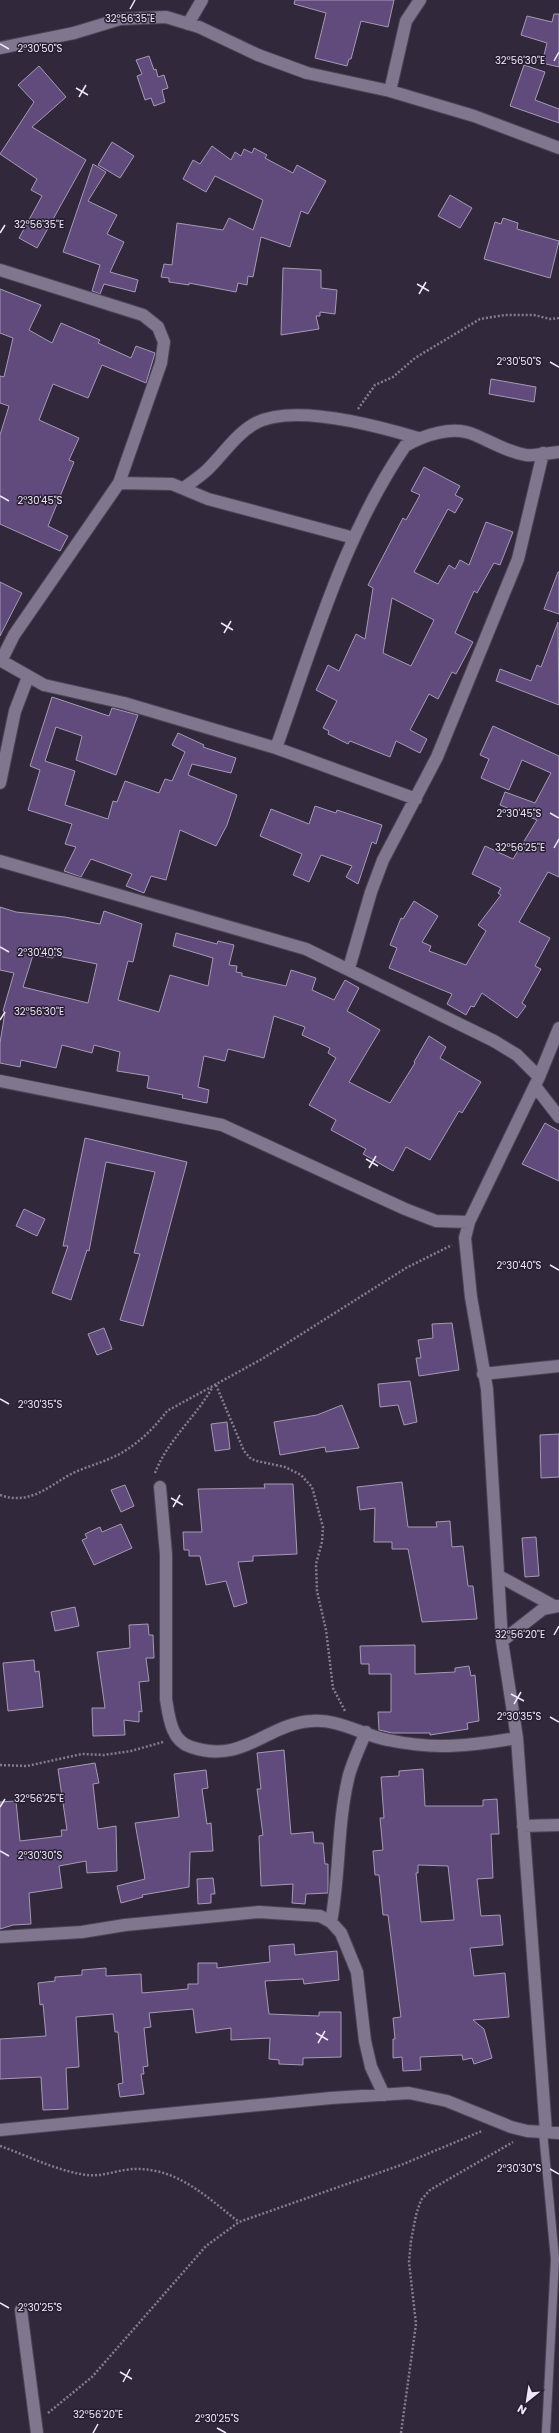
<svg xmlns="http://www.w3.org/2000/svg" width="559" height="2433" font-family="Poppins,sans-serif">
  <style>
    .building { fill: #614b7c; stroke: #a59ab4; fill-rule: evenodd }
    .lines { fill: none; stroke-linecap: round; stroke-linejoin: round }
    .lane-casing { stroke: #4c4456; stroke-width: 10 }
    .street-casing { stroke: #4c4456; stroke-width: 14 }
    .path { stroke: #857d8f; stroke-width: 2.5; stroke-dasharray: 2 2; stroke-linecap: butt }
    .lane { stroke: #80768e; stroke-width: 8 }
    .street { stroke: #80768e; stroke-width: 12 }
    .ticks { fill: none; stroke: #efe9f7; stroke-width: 1.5 }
    .ticks-label { font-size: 10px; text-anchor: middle; fill: #efe9f7; stroke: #271e32; stroke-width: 3; stroke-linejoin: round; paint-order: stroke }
  </style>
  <rect width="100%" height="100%" fill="#31283c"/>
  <path class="building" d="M 295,0 L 394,0 L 388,27 L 361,21 L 351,59 L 349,59 L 347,66 L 315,58 L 326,13 L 294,4 Z
    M 554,14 L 559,14 L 559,67 L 542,63 L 547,43 L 521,35 L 527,16 L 552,22 Z
    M 149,56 L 154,70 L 156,69 L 158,77 L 164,75 L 168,88 L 162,90 L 165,102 L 154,106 L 151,98 L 145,100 L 137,76 L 142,74 L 136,60 Z
    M 524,65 L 545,72 L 535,100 L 559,109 L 559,123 L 510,106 Z
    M 39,66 L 66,97 L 32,127 L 86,160 L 37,248 L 19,238 L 42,196 L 31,190 L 37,179 L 0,154 L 34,102 L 18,85 Z
    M 112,142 L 134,156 L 120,178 L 98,165 Z
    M 212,146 L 231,160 L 235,152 L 241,156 L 244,149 L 252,153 L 254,148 L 267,155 L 265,158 L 293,173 L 297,165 L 326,181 L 308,214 L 301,211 L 290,247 L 261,237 L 253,277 L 248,276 L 247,285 L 238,283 L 236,292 L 189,283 L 189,285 L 169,282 L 169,278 L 161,277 L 164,264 L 172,265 L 177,223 L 223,230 L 229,218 L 253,230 L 263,200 L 215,176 L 206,192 L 183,179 L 193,160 L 200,164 Z
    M 93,164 L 106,172 L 88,201 L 117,215 L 107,234 L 124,242 L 110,272 L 138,280 L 135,292 L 104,284 L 100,294 L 92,291 L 100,265 L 63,252 Z
    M 450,195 L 472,208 L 460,228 L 438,216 Z
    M 503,218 L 518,223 L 517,229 L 559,241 L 550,278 L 484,259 L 495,222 L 501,224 Z
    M 283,268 L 321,270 L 321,288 L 337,290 L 335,314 L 320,312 L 320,316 L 316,316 L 319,329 L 281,335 Z
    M 0,289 L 41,305 L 29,330 L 52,343 L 61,323 L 100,340 L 98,343 L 131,358 L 136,346 L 155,353 L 146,383 L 102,365 L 88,398 L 53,384 L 39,420 L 79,438 L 69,460 L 74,462 L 48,526 L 68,536 L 60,551 L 0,524 L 0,435 L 9,406 L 0,403 L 0,376 L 4,377 L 13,338 L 0,333 Z
    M 491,379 L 536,387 L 534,402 L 489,394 Z
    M 424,467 L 460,486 L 455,495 L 463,499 L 455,513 L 448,509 L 414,572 L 438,584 L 449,565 L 455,569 L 460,560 L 469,565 L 486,522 L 513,532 L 500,565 L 494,563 L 477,593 L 474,591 L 455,633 L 473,642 L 456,674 L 452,672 L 438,699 L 429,694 L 410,730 L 427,739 L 420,753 L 396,741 L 390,757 L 350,741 L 348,744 L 328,734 L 329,731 L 323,728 L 337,701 L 316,690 L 328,665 L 339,671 L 356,634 L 365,639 L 373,588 L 368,585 L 403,518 L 406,520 L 420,495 L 411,491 ZM 392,598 L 434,620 L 411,666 L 383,653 Z
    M 558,572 L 559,572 L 559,614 L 544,609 Z
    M 0,582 L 22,593 L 0,636 Z
    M 558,622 L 559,705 L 496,681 L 500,669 L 531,681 L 537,665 L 541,667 Z
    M 52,697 L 109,716 L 112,708 L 138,715 L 116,775 L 76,760 L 82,736 L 56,727 L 45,761 L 75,771 L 65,805 L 108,819 L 113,801 L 117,802 L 125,781 L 159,793 L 165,779 L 172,781 L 185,752 L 172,745 L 178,733 L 204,745 L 203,747 L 236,758 L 231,773 L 192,764 L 188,775 L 237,795 L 227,825 L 216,846 L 180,830 L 166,880 L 151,876 L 144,893 L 126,886 L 132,874 L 91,859 L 81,877 L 64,871 L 76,847 L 65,844 L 72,824 L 28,810 L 40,770 L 30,766 Z
    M 493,726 L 559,756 L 559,877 L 548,872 L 519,922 L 550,938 L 535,966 L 541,969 L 522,1003 L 526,1006 L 517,1018 L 482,993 L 474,1007 L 471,1006 L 466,1015 L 447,1004 L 452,994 L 389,968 L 397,948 L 390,945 L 401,918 L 403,919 L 414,901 L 438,916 L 422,942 L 431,946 L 429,951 L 466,965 L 486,931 L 478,925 L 501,895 L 498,893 L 501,888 L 472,874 L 485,846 L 513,859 L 537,820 L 500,805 L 505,792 L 535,803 L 551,773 L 522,760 L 509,790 L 481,778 L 489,759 L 480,755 Z
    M 315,806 L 336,813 L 337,810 L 382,825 L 376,844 L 372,842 L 358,884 L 346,877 L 352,866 L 321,855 L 309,882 L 293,875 L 302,854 L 260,836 L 271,809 L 309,824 Z
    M 0,907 L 16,912 L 65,917 L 100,924 L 104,911 L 142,924 L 133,962 L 128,961 L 118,1000 L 159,1012 L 170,975 L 208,986 L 213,958 L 173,946 L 176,933 L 217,944 L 218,941 L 234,945 L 229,965 L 237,966 L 236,972 L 242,973 L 242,976 L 286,986 L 291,970 L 316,978 L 312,990 L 334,1000 L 345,980 L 359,988 L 347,1011 L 380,1030 L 349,1082 L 390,1103 L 415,1063 L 414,1062 L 429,1036 L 446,1047 L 440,1058 L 481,1082 L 462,1113 L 459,1111 L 430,1160 L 406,1147 L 393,1171 L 363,1154 L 366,1149 L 331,1130 L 336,1120 L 309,1105 L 336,1058 L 328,1053 L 330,1048 L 302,1035 L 305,1027 L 274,1016 L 264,1058 L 228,1049 L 225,1061 L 204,1056 L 198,1087 L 209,1090 L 207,1103 L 182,1098 L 183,1095 L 147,1088 L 149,1076 L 117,1071 L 120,1052 L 94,1045 L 92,1053 L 62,1045 L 56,1068 L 21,1060 L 20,1067 L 0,1063 L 0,1043 L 5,1012 L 3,1011 L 14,973 L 0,970 ZM 33,955 L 53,958 L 53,955 L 97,964 L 88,1003 L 23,987 Z
    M 545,1123 L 559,1131 L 559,1181 L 522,1164 Z
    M 85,1138 L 187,1162 L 143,1326 L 120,1320 L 140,1254 L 134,1253 L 155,1172 L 106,1162 L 89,1251 L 87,1250 L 71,1300 L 52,1293 L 68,1246 L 63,1246 Z
    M 24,1209 L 45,1219 L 37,1236 L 16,1226 Z
    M 452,1323 L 459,1370 L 419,1376 L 416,1358 L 421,1358 L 418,1340 L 433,1338 L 432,1324 Z
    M 104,1328 L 112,1349 L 97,1355 L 88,1334 Z
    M 410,1381 L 417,1422 L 404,1425 L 398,1405 L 380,1407 L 378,1384 Z
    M 342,1405 L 359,1448 L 326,1452 L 325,1447 L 280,1455 L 274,1422 L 317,1415 Z
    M 227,1422 L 230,1449 L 215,1451 L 211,1424 Z
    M 559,1434 L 559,1477 L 541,1478 L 540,1435 Z
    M 402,1482 L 408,1527 L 437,1527 L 436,1522 L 450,1521 L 452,1547 L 463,1546 L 468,1586 L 473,1586 L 477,1619 L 422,1622 L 408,1549 L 392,1549 L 392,1542 L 374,1542 L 375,1508 L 360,1510 L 357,1487 Z
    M 264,1484 L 293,1484 L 297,1554 L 253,1556 L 253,1561 L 238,1562 L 247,1603 L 234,1607 L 226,1581 L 206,1585 L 200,1556 L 189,1556 L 189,1550 L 184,1550 L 183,1532 L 202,1532 L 198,1489 L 265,1488 Z
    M 125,1485 L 134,1506 L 121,1512 L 111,1490 Z
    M 121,1524 L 132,1548 L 94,1565 L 82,1540 L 87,1538 L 85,1534 L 100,1527 L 102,1532 Z
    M 536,1537 L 539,1576 L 525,1577 L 522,1538 Z
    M 75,1607 L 79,1626 L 55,1631 L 51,1612 Z
    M 148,1624 L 149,1635 L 153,1635 L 154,1658 L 146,1658 L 149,1681 L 139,1682 L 142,1712 L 139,1711 L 139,1722 L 124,1720 L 125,1735 L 93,1736 L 92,1708 L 105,1708 L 97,1652 L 130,1648 L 129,1625 Z
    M 415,1645 L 415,1674 L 455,1672 L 455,1668 L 469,1666 L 471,1676 L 475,1675 L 479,1721 L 467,1723 L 468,1729 L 430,1735 L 430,1733 L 392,1733 L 379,1730 L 378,1712 L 391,1712 L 391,1674 L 369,1674 L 369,1664 L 361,1664 L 360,1646 Z
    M 34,1660 L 35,1672 L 39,1671 L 43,1707 L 8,1711 L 3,1663 Z
    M 284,1750 L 291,1834 L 313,1832 L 314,1843 L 323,1843 L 325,1864 L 328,1864 L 328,1893 L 306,1894 L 305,1904 L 292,1903 L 293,1884 L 261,1886 L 259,1836 L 263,1835 L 257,1789 L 261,1789 L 257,1753 Z
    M 95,1763 L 99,1783 L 93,1784 L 98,1829 L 116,1826 L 117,1871 L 87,1873 L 86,1861 L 59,1866 L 62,1888 L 29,1893 L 31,1924 L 13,1925 L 0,1929 L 0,1802 L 16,1801 L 20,1841 L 62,1836 L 61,1830 L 67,1830 L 58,1769 Z
    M 423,1769 L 425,1806 L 483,1806 L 483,1800 L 497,1799 L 499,1834 L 491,1834 L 493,1878 L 477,1879 L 481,1916 L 500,1915 L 503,1945 L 470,1948 L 474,1976 L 505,1973 L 509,2017 L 473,2020 L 484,2029 L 492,2058 L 474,2064 L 472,2058 L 463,2060 L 462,2055 L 420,2057 L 421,2070 L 403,2071 L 402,2057 L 393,2058 L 393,2039 L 395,2039 L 393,2018 L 401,2017 L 388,1915 L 383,1915 L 379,1875 L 375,1875 L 373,1851 L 383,1850 L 380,1818 L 384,1818 L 381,1777 L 399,1776 L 399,1771 ZM 418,1865 L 448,1866 L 454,1920 L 421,1922 L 416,1873 L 418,1873 Z
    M 206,1770 L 208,1788 L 202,1789 L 207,1824 L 211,1823 L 213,1851 L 190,1852 L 189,1887 L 142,1895 L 143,1897 L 121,1903 L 117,1886 L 145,1879 L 135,1823 L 179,1817 L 174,1774 Z
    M 213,1878 L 215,1894 L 211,1894 L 211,1903 L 198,1904 L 197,1879 Z
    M 294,1944 L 295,1955 L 337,1951 L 339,1980 L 304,1984 L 303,1979 L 265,1981 L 269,2014 L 319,2016 L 319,2012 L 341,2012 L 341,2057 L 303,2058 L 303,2065 L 279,2064 L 279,2060 L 269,2059 L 270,2038 L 231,2040 L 231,2028 L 196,2033 L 193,2009 L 149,2013 L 151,2027 L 144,2028 L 148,2066 L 143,2067 L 144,2074 L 141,2074 L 144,2094 L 120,2097 L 118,2084 L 123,2083 L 118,2032 L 115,2032 L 113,2014 L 76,2017 L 79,2067 L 66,2068 L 68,2109 L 43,2110 L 41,2077 L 0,2079 L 0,2039 L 46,2036 L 43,2004 L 40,2005 L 38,1983 L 55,1981 L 55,1977 L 82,1975 L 82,1970 L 106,1968 L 106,1976 L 141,1974 L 142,1993 L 188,1989 L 188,1984 L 198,1984 L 198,1963 L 217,1963 L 217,1968 L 270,1962 L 269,1946 Z"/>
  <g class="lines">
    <g class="lane-casing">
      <path id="lane" d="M 543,2132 L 555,2259 L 546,2433"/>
    </g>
    <g class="street-casing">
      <path id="street" d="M 188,24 L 202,0
        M 0,48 L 74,33 L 120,19 L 166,17 L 199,27 L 258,55 L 307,73 L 390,91 L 474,116 L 559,148
        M 390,91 L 406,21 L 420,0
        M 0,270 L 143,315 L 158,327 L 164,342 L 161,363 L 119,483 L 14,635 L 1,661
        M 119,483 L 172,484 L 208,499 L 354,538
        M 184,488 C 192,482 199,477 206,471 C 222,456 235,435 254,424 C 292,402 378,426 418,438
        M 0,660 L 44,685 L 124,703 L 276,748 L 416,799
        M 276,748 C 313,645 343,537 405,446 C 424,435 453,425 475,435 C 492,442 507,452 526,455 C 536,456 549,453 559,452
        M 0,783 L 15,711 L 28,677
        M 0,861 L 306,949 L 494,1041 L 517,1055 L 539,1077
        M 349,968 L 371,892 L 383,860 L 437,757 L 518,559 L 543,453
        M 0,1081 L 222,1125 L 405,1209 L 436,1221 L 469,1222
        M 535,1086 L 559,1117
        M 483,1374 L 559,1366
        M 160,1487 L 166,1554 L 166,1699 C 169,1717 171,1741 191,1747 C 244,1765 267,1723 312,1721 C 340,1719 362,1735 388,1740 C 434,1750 471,1746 517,1738
        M 499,1576 L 554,1606
        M 502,1641 L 543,1609 L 559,1606
        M 523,1826 L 559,1825
        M 331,1922 C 340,1874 337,1823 349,1775 C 353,1761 360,1746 366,1732
        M 0,1937 L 82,1932 L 125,1925 L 259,1912 L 320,1916 L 331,1922 L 341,1933 L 357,1972 L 365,2041 L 371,2067 L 384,2095
        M 0,2130 L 331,2098 L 409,2093 L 447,2101 L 511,2127 L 527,2131 L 559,2133
        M 546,2132 L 517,1738 L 502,1641 L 487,1389 L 471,1297 L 465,1238 L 469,1222 L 539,1077 L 559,1028
        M 21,2310 L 37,2433"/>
    </g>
    <path class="path" d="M 358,409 L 375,385 L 393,377 L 415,358 L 480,319 L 505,315 L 534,315 L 550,319 L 559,318
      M 216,1385 L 244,1451 L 251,1459 L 257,1461 L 285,1467 L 301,1475 L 312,1487 L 323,1527 L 322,1542 L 316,1564 L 317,1591 L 326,1630 L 333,1688 L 345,1711
      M 155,1473 C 167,1441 195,1418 212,1388
      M 0,1495 C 31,1506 49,1485 75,1472 C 91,1465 108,1461 123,1452 C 140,1442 155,1427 167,1411 L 262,1359 L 406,1268 L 452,1245
      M 0,1765 L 27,1766 L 82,1754 L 104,1755 L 131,1751 L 163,1742
      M 0,2146 C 29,2156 56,2171 87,2175 C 103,2177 120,2169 135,2169 C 178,2168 208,2198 239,2222
      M 48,2413 L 92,2377 L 206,2246 L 239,2222 L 401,2165 L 482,2131
      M 401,2433 L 416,2324 L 409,2262 L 411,2241 L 416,2215 L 421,2200 L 430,2190 L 513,2142"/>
    <use href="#lane" class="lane"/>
    <use href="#street" class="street"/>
  </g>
  <path class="ticks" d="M 130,9 L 135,0M 0,44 L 9,49M 554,61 L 559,52M 76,88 L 88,95M 79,97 L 86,85M 0,233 L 5,225M 417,284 L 429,291M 419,294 L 426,282M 550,362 L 559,367M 0,496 L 9,501M 221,623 L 233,630M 224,633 L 231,621M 550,813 L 559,818M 554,848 L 559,839M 0,947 L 9,952M 0,1020 L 5,1012M 366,1159 L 378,1166M 369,1168 L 376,1156M 550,1265 L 559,1270M 0,1399 L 9,1404M 171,1498 L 183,1505M 173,1507 L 180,1495M 554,1635 L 559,1626M 511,1694 L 524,1701M 514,1704 L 521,1692M 550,1717 L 559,1722M 0,1807 L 5,1799M 0,1851 L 9,1856M 316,2033 L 328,2040M 318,2043 L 325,2031M 550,2169 L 559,2174M 0,2303 L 9,2308M 120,2372 L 132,2379M 123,2382 L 130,2369M 217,2428 L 226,2433M 93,2433 L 98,2424"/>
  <g class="ticks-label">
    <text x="130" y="22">32°56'35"E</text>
    <text x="40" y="52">2°30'50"S</text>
    <text x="520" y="64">32°56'30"E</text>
    <text x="39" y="228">32°56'35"E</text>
    <text x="519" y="365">2°30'50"S</text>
    <text x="40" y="504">2°30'45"S</text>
    <text x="519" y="817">2°30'45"S</text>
    <text x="520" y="851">32°56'25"E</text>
    <text x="40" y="956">2°30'40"S</text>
    <text x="39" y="1015">32°56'30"E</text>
    <text x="519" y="1269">2°30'40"S</text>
    <text x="40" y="1408">2°30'35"S</text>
    <text x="520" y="1638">32°56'20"E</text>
    <text x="519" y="1720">2°30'35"S</text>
    <text x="39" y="1802">32°56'25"E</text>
    <text x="40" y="1859">2°30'30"S</text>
    <text x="519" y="2172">2°30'30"S</text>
    <text x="40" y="2311">2°30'25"S</text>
    <text x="98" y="2418">32°56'20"E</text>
    <text x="217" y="2422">2°30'25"S</text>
  </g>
  <g transform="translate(527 2401) rotate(210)" stroke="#271e32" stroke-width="3" paint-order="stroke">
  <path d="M0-3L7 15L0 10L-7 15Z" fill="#efe9f7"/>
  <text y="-6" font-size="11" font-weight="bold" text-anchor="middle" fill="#efe9f7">N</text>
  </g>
</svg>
